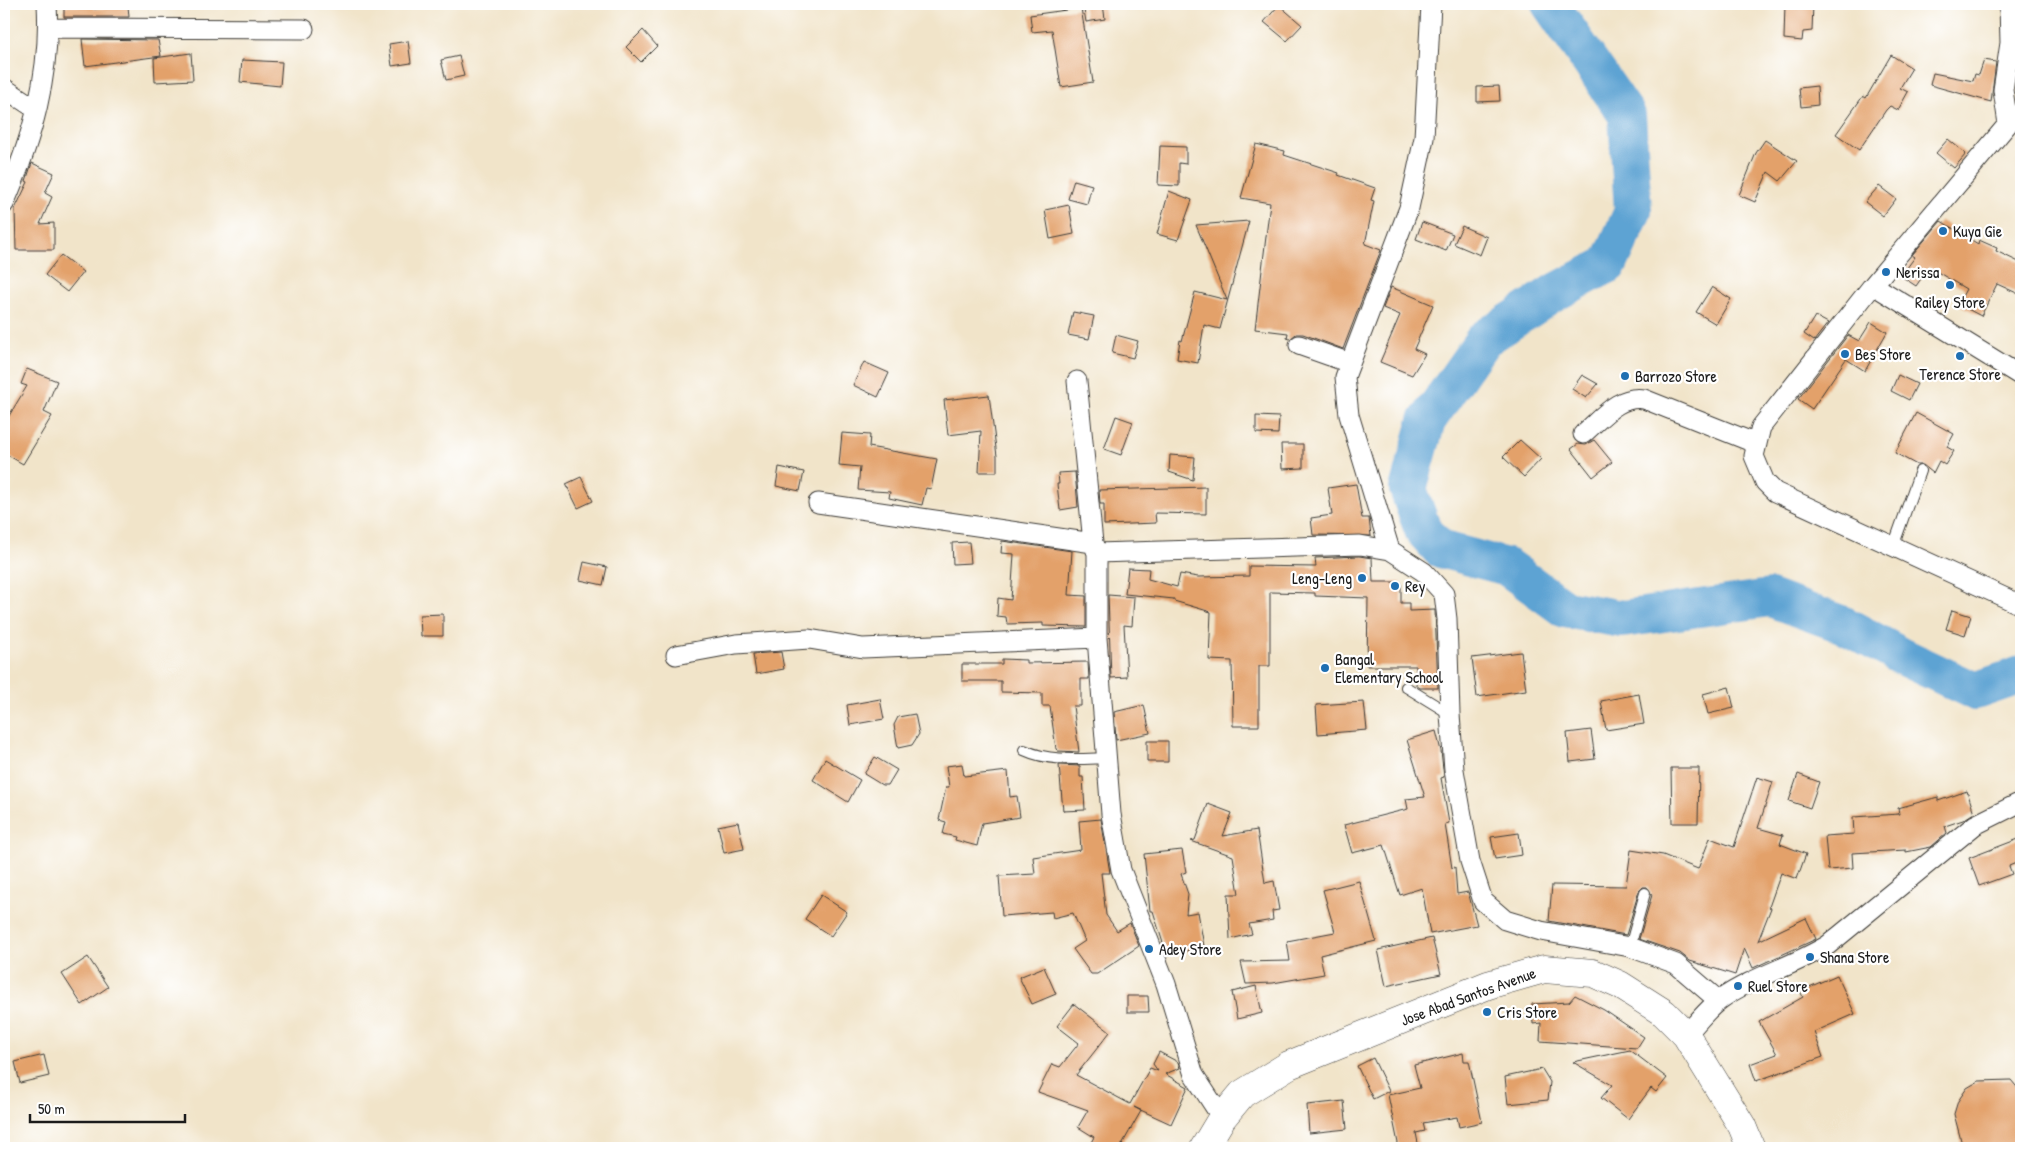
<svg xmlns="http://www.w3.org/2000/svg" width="2025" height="1152" font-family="'Patrick Hand',sans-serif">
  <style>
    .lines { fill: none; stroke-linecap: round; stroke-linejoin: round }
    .river { stroke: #5da3d3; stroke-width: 38 }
    .building { fill: #e3a16a }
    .lane-casing { stroke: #3c3a36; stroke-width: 12 }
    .street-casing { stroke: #3c3a36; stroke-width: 21 }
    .highway-casing { stroke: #3c3a36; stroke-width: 29 }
    .lane { stroke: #fff; stroke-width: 10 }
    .street { stroke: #fff; stroke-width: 19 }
    .highway { stroke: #fff; stroke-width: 28 }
    .poi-dot { fill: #1f6fb2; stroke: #fff; stroke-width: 2 }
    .labels { text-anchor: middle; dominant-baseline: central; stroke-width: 4.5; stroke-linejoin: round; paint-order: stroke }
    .poi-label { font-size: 16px; fill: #1c1c1c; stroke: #fff; text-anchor: start }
    .street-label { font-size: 16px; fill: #1c1c1c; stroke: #fff }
  </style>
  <rect width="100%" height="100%" fill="#fff"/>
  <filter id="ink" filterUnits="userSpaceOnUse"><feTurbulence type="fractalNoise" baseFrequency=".02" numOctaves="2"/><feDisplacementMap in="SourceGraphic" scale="10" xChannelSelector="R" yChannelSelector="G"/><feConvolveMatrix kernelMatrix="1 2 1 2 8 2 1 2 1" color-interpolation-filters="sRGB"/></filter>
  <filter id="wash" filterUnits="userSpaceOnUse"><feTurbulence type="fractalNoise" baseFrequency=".0096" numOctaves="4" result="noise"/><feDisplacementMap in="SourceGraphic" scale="20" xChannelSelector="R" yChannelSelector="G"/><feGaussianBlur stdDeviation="1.12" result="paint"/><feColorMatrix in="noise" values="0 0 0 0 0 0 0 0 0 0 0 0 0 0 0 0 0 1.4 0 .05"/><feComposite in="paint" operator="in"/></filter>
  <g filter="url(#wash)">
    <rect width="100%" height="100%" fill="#f1e4c9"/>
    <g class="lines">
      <path class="river" d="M 1550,4 L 1627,115 L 1633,211 L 1609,264 L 1554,293 L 1484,339 L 1427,421 L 1408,489 L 1423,530 L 1440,549 L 1507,567 L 1565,609 L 1622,619 L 1770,598 L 1844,625 L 1903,657 L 1975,691 L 2021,675"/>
    </g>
    <g id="blocks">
      <path class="building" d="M 1083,4 L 1103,4 L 1105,19 L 1086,22 Z
        M 1785,4 L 1813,4 L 1812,31 L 1803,32 L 1802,41 L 1784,39 Z
        M 1279,5 L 1302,25 L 1287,41 L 1264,22 Z
        M 64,6 L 94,6 L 94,9 L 128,6 L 129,17 L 64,17 Z
        M 1081,8 L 1093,82 L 1061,87 L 1052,30 L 1032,32 L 1030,15 Z
        M 643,30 L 657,46 L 641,62 L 626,47 Z
        M 82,39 L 158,40 L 161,56 L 85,66 Z
        M 408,41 L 411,63 L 392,66 L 389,44 Z
        M 191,53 L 193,80 L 155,82 L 154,58 Z
        M 1891,55 L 1912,68 L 1900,88 L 1908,92 L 1898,110 L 1890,106 L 1886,110 L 1859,150 L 1836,134 L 1863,96 L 1866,98 Z
        M 459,56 L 464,76 L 446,80 L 441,60 Z
        M 242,60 L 282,62 L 280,86 L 240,82 Z
        M 1984,60 L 1996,62 L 1991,102 L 1930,85 L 1933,73 L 1973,81 L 1975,74 L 1979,75 Z
        M 1499,86 L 1500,101 L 1477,102 L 1477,87 Z
        M 1817,86 L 1818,105 L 1801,107 L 1799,88 Z
        M 1948,139 L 1966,154 L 1954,168 L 1936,153 Z
        M 1765,140 L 1797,161 L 1780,181 L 1768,172 L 1755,202 L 1739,195 L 1756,153 Z
        M 1256,144 L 1285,151 L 1284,155 L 1339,173 L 1338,175 L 1375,188 L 1371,200 L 1374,201 L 1365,244 L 1381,250 L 1343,349 L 1303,334 L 1296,334 L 1290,339 L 1287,338 L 1288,333 L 1255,329 L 1270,203 L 1241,198 Z
        M 1160,146 L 1186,147 L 1186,164 L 1179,163 L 1179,186 L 1158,185 Z
        M 32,163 L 54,173 L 45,193 L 52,197 L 40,224 L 54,223 L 54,250 L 16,250 L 15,209 L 28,182 L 26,181 Z
        M 1074,180 L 1092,185 L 1087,204 L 1068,199 Z
        M 1879,186 L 1896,199 L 1883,216 L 1865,202 Z
        M 1169,191 L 1192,200 L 1178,240 L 1157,234 Z
        M 1069,205 L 1074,234 L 1050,239 L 1045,210 Z
        M 1249,221 L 1220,329 L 1204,325 L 1198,363 L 1177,359 L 1180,340 L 1182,341 L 1195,292 L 1227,300 L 1196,225 Z
        M 1941,221 L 1978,244 L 1979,240 L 1997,248 L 1996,251 L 2021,263 L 2021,295 L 1997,284 L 1981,316 L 1958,304 L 1966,289 L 1929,267 L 1916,286 L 1901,276 L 1915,257 L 1912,255 Z
        M 1422,222 L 1453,234 L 1446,251 L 1416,239 Z
        M 1462,226 L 1487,237 L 1480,255 L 1454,244 Z
        M 61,255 L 83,272 L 67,292 L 45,275 Z
        M 1391,287 L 1433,305 L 1414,349 L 1425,354 L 1412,375 L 1380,362 L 1400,315 L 1383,308 Z
        M 1712,287 L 1731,299 L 1716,324 L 1696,312 Z
        M 1073,312 L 1094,316 L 1089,339 L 1068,335 Z
        M 1815,316 L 1828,323 L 1814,341 L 1804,334 Z
        M 1871,322 L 1887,332 L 1865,371 L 1846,359 L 1812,409 L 1798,399 L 1848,335 L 1859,341 Z
        M 1116,335 L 1138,341 L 1133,358 L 1112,353 Z
        M 864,362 L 889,373 L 878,397 L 853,385 Z
        M 27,369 L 57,381 L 44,412 L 52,416 L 23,464 L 4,453 L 4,424 L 27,386 L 21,384 Z
        M 1582,375 L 1598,384 L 1586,398 L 1572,389 Z
        M 1898,375 L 1917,384 L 1909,400 L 1891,391 Z
        M 989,395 L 997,456 L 997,472 L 979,472 L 981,431 L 948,435 L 944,400 Z
        M 1916,413 L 1954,434 L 1947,447 L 1954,451 L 1945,465 L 1939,461 L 1933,473 L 1923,465 L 1917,465 L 1895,453 Z
        M 1116,416 L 1133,422 L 1121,455 L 1104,449 Z
        M 1256,416 L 1279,417 L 1278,434 L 1256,433 Z
        M 842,433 L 870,435 L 869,447 L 937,459 L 931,489 L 926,488 L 922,505 L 889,498 L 890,492 L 858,490 L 860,467 L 839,465 Z
        M 1520,440 L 1541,459 L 1524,477 L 1503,457 Z
        M 1594,440 L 1612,462 L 1593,477 L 1571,449 L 1578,444 L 1586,445 Z
        M 1281,444 L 1303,444 L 1303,468 L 1282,469 Z
        M 1170,455 L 1195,457 L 1193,480 L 1169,472 Z
        M 779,467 L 804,472 L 800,491 L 776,486 Z
        M 1075,472 L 1078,507 L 1060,510 L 1057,484 L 1059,484 L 1058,473 Z
        M 581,477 L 593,501 L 578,508 L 566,484 Z
        M 1356,484 L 1362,518 L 1369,518 L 1371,536 L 1313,535 L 1311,518 L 1332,515 L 1328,488 Z
        M 1206,487 L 1206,514 L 1155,513 L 1156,523 L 1104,525 L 1104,504 L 1100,504 L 1099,490 Z
        M 1002,541 L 1072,551 L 1069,595 L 1086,596 L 1086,627 L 1043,626 L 1043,623 L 1007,624 L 1006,617 L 997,616 L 998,598 L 1011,600 L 1014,554 L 1001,553 Z
        M 969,542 L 971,563 L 953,564 L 952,543 Z
        M 1359,556 L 1372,558 L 1373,582 L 1401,582 L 1401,603 L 1409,603 L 1409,611 L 1435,610 L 1438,688 L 1420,688 L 1416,685 L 1416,666 L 1367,666 L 1368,598 L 1315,596 L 1315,593 L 1270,592 L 1270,666 L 1259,666 L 1259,726 L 1233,726 L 1232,661 L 1209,660 L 1211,612 L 1174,601 L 1174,599 L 1125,594 L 1128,568 L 1149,569 L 1148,579 L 1177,587 L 1180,574 L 1198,577 L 1249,576 L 1249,566 L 1316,567 L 1315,558 Z
        M 584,562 L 607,567 L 603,585 L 580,580 Z
        M 1108,595 L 1134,597 L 1132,626 L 1124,625 L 1127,677 L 1111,678 Z
        M 1952,610 L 1971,616 L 1965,635 L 1946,629 Z
        M 443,614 L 443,636 L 421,636 L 420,615 Z
        M 781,652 L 784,669 L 756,674 L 753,654 Z
        M 1521,652 L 1526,690 L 1477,697 L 1472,658 Z
        M 1002,659 L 1026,660 L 1026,663 L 1088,662 L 1089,679 L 1081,679 L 1081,706 L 1073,706 L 1079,752 L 1058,751 L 1056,749 L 1050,706 L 1042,706 L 1042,693 L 1001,692 L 1001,681 L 962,681 L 962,664 L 1002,664 Z
        M 1729,687 L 1734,708 L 1708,714 L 1703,694 Z
        M 1639,694 L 1644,724 L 1606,730 L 1601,701 Z
        M 880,699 L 884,719 L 850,725 L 847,705 Z
        M 1364,702 L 1367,730 L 1318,734 L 1316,705 Z
        M 1144,705 L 1150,733 L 1116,740 L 1114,712 Z
        M 915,714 L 919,734 L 912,745 L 898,748 L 894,725 L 898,717 Z
        M 1591,730 L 1595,759 L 1570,762 L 1567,733 Z
        M 1436,731 L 1441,751 L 1444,777 L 1441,778 L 1449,823 L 1445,824 L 1452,868 L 1455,867 L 1457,894 L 1468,892 L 1477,925 L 1430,934 L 1422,888 L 1400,895 L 1384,845 L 1352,853 L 1344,825 L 1408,809 L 1406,799 L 1425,797 L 1407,740 Z
        M 1147,741 L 1168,741 L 1168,762 L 1147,762 Z
        M 875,757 L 897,770 L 888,785 L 882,785 L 864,774 Z
        M 825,759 L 860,780 L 848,802 L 813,780 Z
        M 962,764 L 964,776 L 1008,771 L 1010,797 L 1017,796 L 1020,817 L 982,823 L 977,846 L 955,840 L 956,837 L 943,834 L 946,822 L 939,820 L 946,787 L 949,787 L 946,766 Z
        M 1059,765 L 1080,766 L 1080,777 L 1083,777 L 1085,810 L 1063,811 Z
        M 1671,768 L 1699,768 L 1698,823 L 1672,823 Z
        M 1798,774 L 1819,782 L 1810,808 L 1789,801 Z
        M 1757,777 L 1773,782 L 1758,828 L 1783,835 L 1780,844 L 1806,854 L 1797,879 L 1781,873 L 1769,907 L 1771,908 L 1758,941 L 1806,918 L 1816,939 L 1753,968 L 1744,948 L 1735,975 L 1690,961 L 1680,953 L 1639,939 L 1652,895 L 1647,887 L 1643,887 L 1639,891 L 1626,935 L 1549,921 L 1552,885 L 1626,886 L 1631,850 L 1663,855 L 1698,869 L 1710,838 L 1734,847 Z
        M 1967,791 L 1974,813 L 1963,820 L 1945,826 L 1947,833 L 1931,847 L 1906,852 L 1906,850 L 1852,853 L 1853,868 L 1828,870 L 1825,836 L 1854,834 L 1853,817 L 1899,814 L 1898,808 L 1938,797 L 1938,801 Z
        M 1208,804 L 1232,813 L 1223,836 L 1257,830 L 1265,883 L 1274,881 L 1279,910 L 1272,911 L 1273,920 L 1249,924 L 1252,934 L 1230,939 L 1228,894 L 1239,894 L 1233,856 L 1191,841 L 1195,840 Z
        M 1101,819 L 1110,873 L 1101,873 L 1106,915 L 1117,931 L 1130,923 L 1139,946 L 1097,974 L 1091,974 L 1073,949 L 1085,941 L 1073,913 L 1053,918 L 1052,912 L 1002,916 L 999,876 L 1035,874 L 1033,857 L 1081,850 L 1079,821 Z
        M 738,822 L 744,849 L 724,853 L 718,826 Z
        M 1519,833 L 1522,855 L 1495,859 L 1491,837 Z
        M 2021,838 L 2021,861 L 2009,866 L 2012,874 L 1979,886 L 1969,858 Z
        M 1182,850 L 1186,872 L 1181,874 L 1188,894 L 1186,914 L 1198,912 L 1204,946 L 1167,956 L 1153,911 L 1150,911 L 1144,854 Z
        M 1359,881 L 1376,941 L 1320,955 L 1324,974 L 1273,983 L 1246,984 L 1241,962 L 1290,961 L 1287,941 L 1335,932 L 1323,890 Z
        M 821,895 L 847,912 L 831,936 L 805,919 Z
        M 1432,938 L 1441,974 L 1386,986 L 1378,950 Z
        M 88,957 L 108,987 L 82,1005 L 62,974 Z
        M 1044,967 L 1056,994 L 1032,1004 L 1019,977 Z
        M 1837,975 L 1855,1014 L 1814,1032 L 1823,1057 L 1756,1081 L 1750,1064 L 1777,1054 L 1759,1022 L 1803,997 L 1800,991 Z
        M 1256,986 L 1262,1013 L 1237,1019 L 1232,992 Z
        M 1575,995 L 1604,1010 L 1644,1037 L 1637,1048 L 1540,1041 L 1541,1023 L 1533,1024 L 1532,1004 L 1569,1002 Z
        M 1127,996 L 1148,996 L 1149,1012 L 1127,1012 Z
        M 1074,1004 L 1110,1032 L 1076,1075 L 1130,1104 L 1150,1068 L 1158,1071 L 1153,1064 L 1159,1052 L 1178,1062 L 1180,1068 L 1165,1074 L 1188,1087 L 1171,1124 L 1134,1107 L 1141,1111 L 1120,1148 L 1088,1148 L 1094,1137 L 1078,1127 L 1088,1110 L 1038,1092 L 1052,1064 L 1060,1067 L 1079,1043 L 1057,1026 Z
        M 1630,1050 L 1667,1078 L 1656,1092 L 1651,1088 L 1628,1119 L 1601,1098 L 1612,1085 L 1573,1062 Z
        M 1463,1053 L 1464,1061 L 1469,1061 L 1482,1122 L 1459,1127 L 1457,1117 L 1423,1123 L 1425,1131 L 1416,1133 L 1419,1148 L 1399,1148 L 1388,1095 L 1420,1088 L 1414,1065 Z
        M 44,1055 L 49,1076 L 20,1083 L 15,1062 Z
        M 1373,1058 L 1389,1091 L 1373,1099 L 1357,1066 Z
        M 1542,1069 L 1550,1082 L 1548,1100 L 1508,1104 L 1505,1077 Z
        M 2011,1080 L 2021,1092 L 2021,1148 L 1963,1148 L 1954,1114 L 1958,1101 L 1967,1088 L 1979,1081 Z
        M 1344,1101 L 1347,1129 L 1309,1133 L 1307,1105 Z"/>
    </g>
  </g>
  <g filter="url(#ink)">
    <use href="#blocks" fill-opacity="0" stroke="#3c3a36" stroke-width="1"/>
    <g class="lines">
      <g class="lane-casing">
        <path id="lane" d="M 1893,547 L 1920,471
          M 1406,687 L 1450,714
          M 1024,750 C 1050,762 1078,759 1106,758
          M 1630,947 L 1645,893"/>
      </g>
      <g class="street-casing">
        <path id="street" d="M 2009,4 L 2010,43 L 2003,90 L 2008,124 L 1873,285 L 1761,427 L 1754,456 L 1765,482 L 1775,492 L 2021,605
          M 48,28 L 304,29
          M 4,88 L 36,109
          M 4,204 C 32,139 51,75 47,4
          M 1873,285 L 2021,376
          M 1299,345 L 1350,363
          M 1077,381 L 1093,543 L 1097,553 L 1097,638 L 1111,814 L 1121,870 L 1166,984 L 1194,1075 L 1222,1118
          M 1583,434 C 1602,418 1618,395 1644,399 L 1757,444
          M 818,503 L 1093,543
          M 1390,550 L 1349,415 L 1345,377 L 1409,208 L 1424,138 L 1431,4
          M 1097,553 L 1360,545 L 1390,550 L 1424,572 L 1444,594 L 1447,619 L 1450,714 L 1454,770 L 1470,861 L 1483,901 L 1505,920 L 1541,931 L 1630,947 L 1676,964 L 1719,1001
          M 676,655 L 736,644 L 809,639 L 863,648 L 1097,638
          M 1686,1035 C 1697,1023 1708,1008 1721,999 C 1754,976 1794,966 1828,945 L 1975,825 L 2021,802"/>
      </g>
      <g class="highway-casing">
        <path id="highway" d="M 1204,1148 L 1222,1118 L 1242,1094 L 1289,1065 L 1488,985 L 1544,969 L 1593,973 L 1620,985 L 1664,1013 L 1686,1035 L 1742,1126 L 1751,1148"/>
      </g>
      <use href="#lane" class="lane"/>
      <use href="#street" class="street"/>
      <use href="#highway" class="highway"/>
    </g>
  </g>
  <g class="poi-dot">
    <circle cx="1943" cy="231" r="5"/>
    <circle cx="1886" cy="272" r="5"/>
    <circle cx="1950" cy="285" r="5"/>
    <circle cx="1845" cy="354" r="5"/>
    <circle cx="1960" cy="356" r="5"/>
    <circle cx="1625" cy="376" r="5"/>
    <circle cx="1362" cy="578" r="5"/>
    <circle cx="1395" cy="586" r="5"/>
    <circle cx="1325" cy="668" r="5"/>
    <circle cx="1149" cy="949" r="5"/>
    <circle cx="1810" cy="957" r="5"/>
    <circle cx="1738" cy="986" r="5"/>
    <circle cx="1487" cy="1012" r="5"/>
  </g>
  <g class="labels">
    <g class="poi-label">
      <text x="1953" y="231">Kuya Gie</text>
      <text x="1896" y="272">Nerissa</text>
      <text x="1950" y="302" text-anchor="middle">Railey Store</text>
      <text x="1855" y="354">Bes Store</text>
      <text x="1960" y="374" text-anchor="middle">Terence Store</text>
      <text x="1635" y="376">Barrozo Store</text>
      <text x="1352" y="578" text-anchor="end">Leng-Leng</text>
      <text x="1405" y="586">Rey</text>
      <text x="1335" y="659">Bangal<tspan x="1335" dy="18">Elementary School</tspan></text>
      <text x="1159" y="949">Adey Store</text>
      <text x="1820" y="957">Shana Store</text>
      <text x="1748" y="986">Ruel Store</text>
      <text x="1497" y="1012">Cris Store</text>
    </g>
    <g class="street-label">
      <text transform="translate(1468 996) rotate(-20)">Jose Abad Santos Avenue</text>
    </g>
  </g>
  <rect width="2025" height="1152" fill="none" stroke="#fff" stroke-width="20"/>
  <path d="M30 1114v8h155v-8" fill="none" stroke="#1c1c1c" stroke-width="2.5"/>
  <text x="38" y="1114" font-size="15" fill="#1c1c1c" stroke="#ffffff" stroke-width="4" paint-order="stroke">50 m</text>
</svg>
